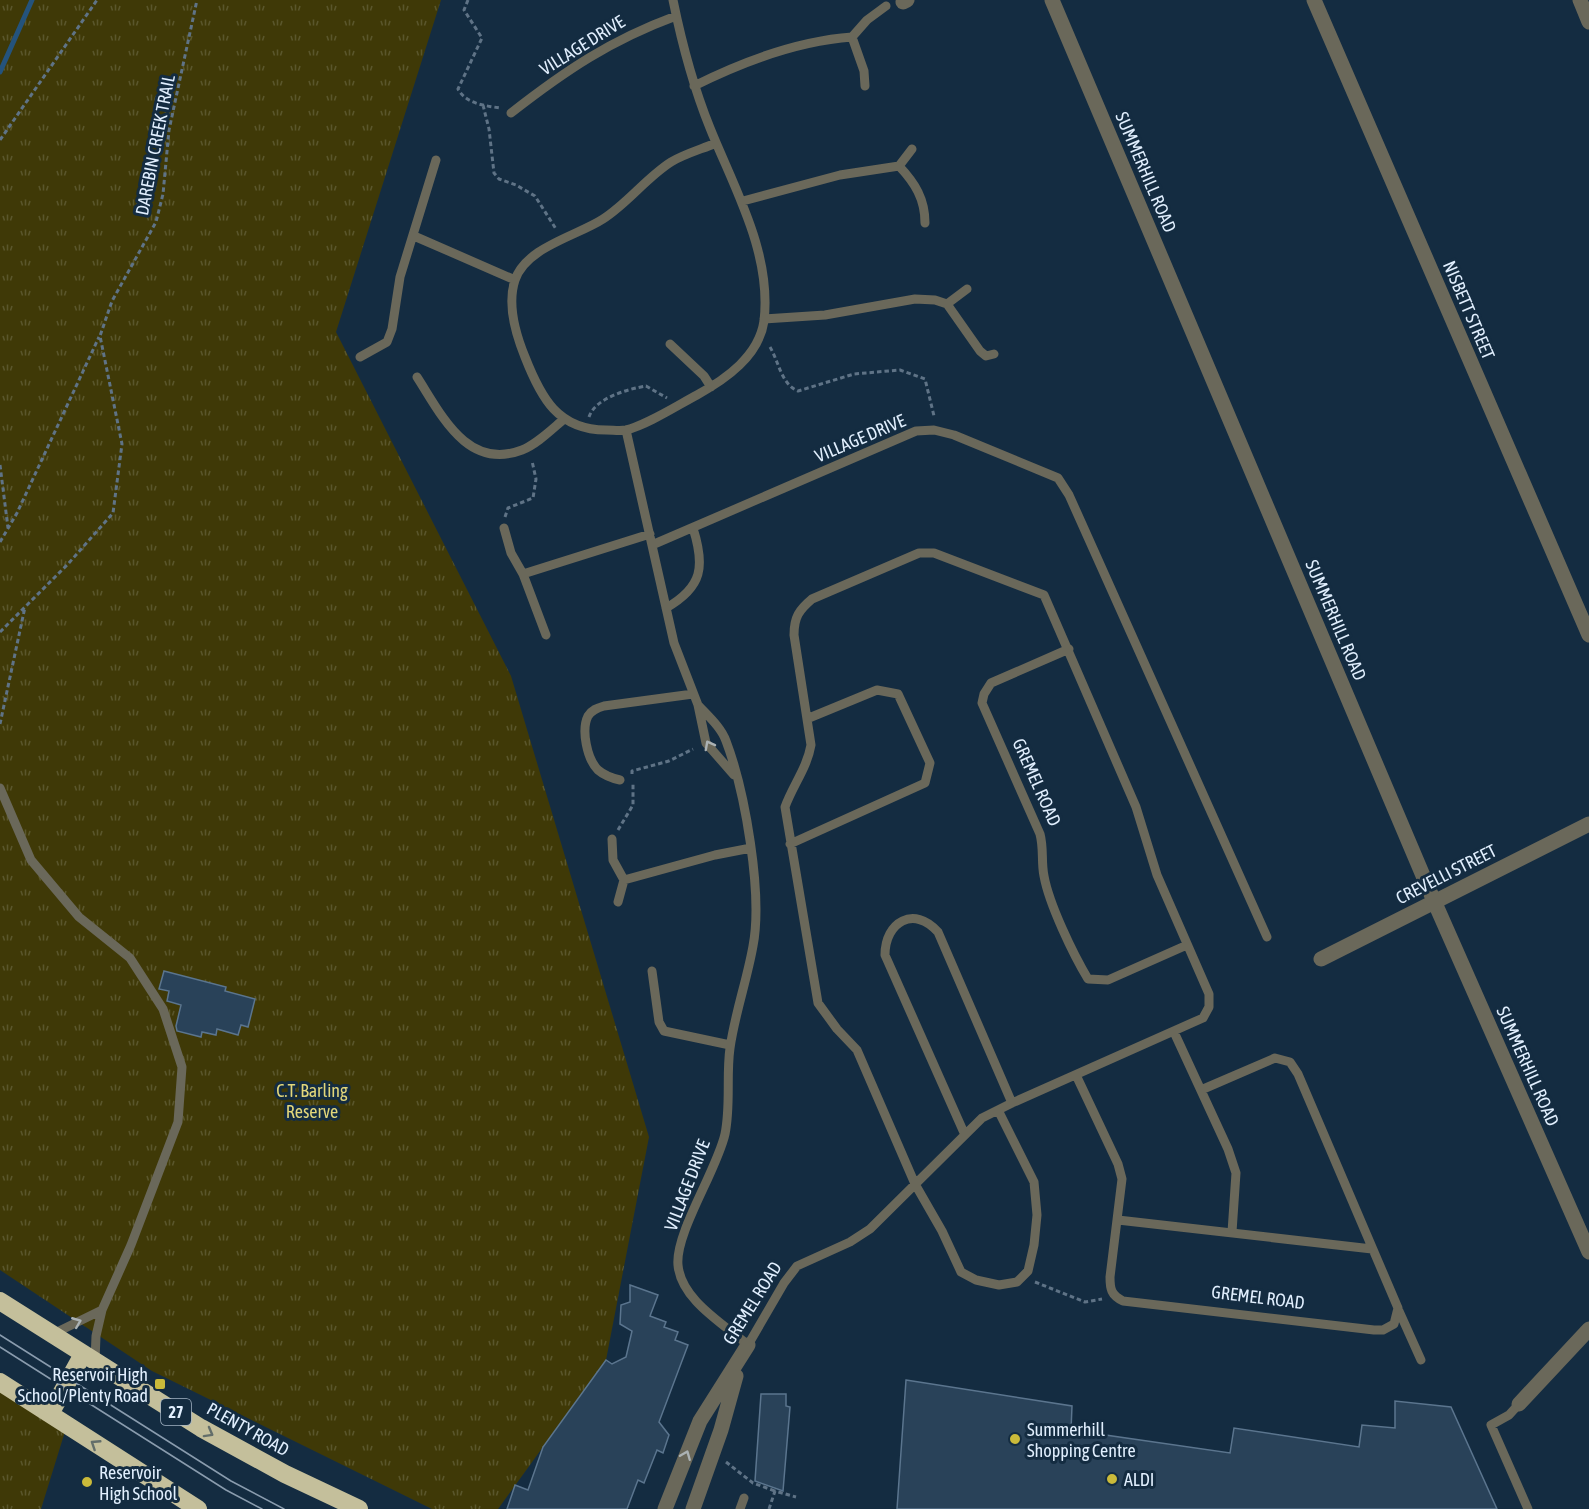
<svg xmlns="http://www.w3.org/2000/svg" width="1589" height="1509" font-family="'Asap Condensed',sans-serif">
  <style>
    .park { fill: url(#park-tufts) }
    .lines { fill: none; stroke-linecap: round; stroke-linejoin: round }
    .stream { stroke: #24537c; stroke-width: 5 }
    .building { fill: #294259; stroke: #5b758e; stroke-width: 1.5 }
    .path { stroke: #5f7386; stroke-width: 3; stroke-dasharray: 4.5 3; stroke-linecap: butt }
    .lane { stroke: #6a685a; stroke-width: 9 }
    .street { stroke: #6a685a; stroke-width: 15 }
    .highway { stroke: #c4bf9b; stroke-width: 18 }
    .tram { stroke: #8a9cae; stroke-width: 1.5 }
    .oneway { stroke: #abb2b4 }
    .oneway2 { stroke: #636e6a }
    .poi-dot { fill: #caba3a; stroke: #142c41; stroke-width: 2 }
    .labels { text-anchor: middle; dominant-baseline: central; stroke-width: 6; stroke-linejoin: round; paint-order: stroke }
    .shield { fill: #142c41; stroke: #a4b4c5; stroke-width: 1.5 }
    .shield-label { font-size: 16px; font-weight: bold; fill: #e1effe }
    .street-label { font-size: 18px; fill: #e1effe; stroke: #142c41 }
    .park-label { font-size: 18px; fill: #e2d67a; stroke: #142c41 }
    .poi-label { font-size: 18px; fill: #e1effe; stroke: #142c41; text-anchor: start }
  </style>
  <defs>
    <pattern id="park-tufts" width="24" height="20" patternUnits="userSpaceOnUse" patternTransform="scale(1.5)"><rect width="24" height="20" fill="#3f3907"/><path d="M3 7l-1-3M5 7V3M7 7l1-3M15 17l-1-3M17 17v-4M19 17l1-3" fill="none" stroke="#5a562c"/></pattern>
  </defs>
  <rect width="100%" height="100%" fill="#142c41"/>
  <path class="park" d="M 0,0 L 441,0 L 336,332 L 511,676 L 649,1137 L 606,1360 L 498,1509 L 432,1509 L 152,1371 L 0,1270 Z
    M 0,1382 L 67,1425 L 41,1509 L 0,1509 Z"/>
  <g class="lines">
    <path class="stream" d="M 0,72 L 32,0"/>
  </g>
  <path class="building" d="M 164,971 L 226,987 L 225,991 L 255,999 L 248,1027 L 241,1025 L 238,1035 L 217,1029 L 216,1035 L 202,1032 L 201,1037 L 177,1031 L 176,1026 L 181,1005 L 167,1001 L 169,991 L 159,989 Z
    M 630,1285 L 658,1295 L 650,1316 L 666,1322 L 664,1327 L 678,1332 L 675,1340 L 688,1345 L 659,1422 L 669,1435 L 663,1453 L 657,1450 L 644,1483 L 638,1480 L 627,1509 L 507,1509 L 515,1485 L 528,1490 L 543,1447 L 606,1360 L 612,1364 L 626,1357 L 632,1331 L 620,1324 L 621,1305 L 630,1302 Z
    M 906,1380 L 1072,1406 L 1071,1430 L 1230,1453 L 1234,1428 L 1359,1447 L 1362,1425 L 1395,1428 L 1395,1401 L 1451,1407 L 1497,1509 L 897,1509 Z
    M 761,1394 L 786,1394 L 786,1406 L 790,1407 L 783,1491 L 755,1481 Z"/>
  <g class="lines">
    <path class="path" d="M 468,0 L 464,10 L 482,38 L 458,89 C 466,104 486,106 501,108
      M 483,105 L 489,129 L 494,173 L 499,179 L 516,185 L 535,196 L 556,229
      M 0,140 L 97,0
      M 770,347 C 779,362 781,384 798,391 L 854,374 L 900,370 L 925,379 L 934,416
      M 589,417 C 595,398 628,389 646,386 L 667,398
      M 0,465 L 8,528
      M 505,517 L 508,508 L 533,498 L 536,479 L 532,461
      M 0,542 L 17,513 L 99,337
      M 0,632 L 68,564 L 113,513 L 122,444 L 100,336 L 112,301 L 156,222 L 163,194 L 169,130 L 197,0
      M 0,724 L 25,607
      M 632,774 L 632,771 L 669,761 L 693,749
      M 618,830 L 633,805 L 633,784
      M 1035,1282 L 1085,1302 L 1102,1299
      M 726,1462 L 753,1483 L 775,1491
      M 769,1509 L 775,1491 L 796,1497"/>
    <path class="lane" d="M 673,0 C 682,44 693,86 710,128 C 734,188 772,253 764,321 C 759,356 726,379 697,395 C 678,405 647,425 626,430 C 620,431 613,430 606,430 C 558,430 541,398 525,357 C 516,335 507,304 515,280 C 526,247 577,236 603,219 C 628,203 646,178 671,162 C 684,154 702,149 716,143
      M 694,86 C 742,62 797,41 852,37
      M 865,86 L 864,71 L 852,37 L 867,20 L 886,6
      M 511,113 C 566,70 611,40 676,16
      M 912,149 L 899,166 C 915,183 925,199 925,223
      M 743,201 L 840,175 L 899,166
      M 414,236 L 515,280
      M 947,304 L 967,289
      M 764,319 L 825,315 L 915,299 L 935,300 L 947,304 L 980,351 L 986,356 L 994,354
      M 670,344 L 704,376 L 711,387
      M 360,357 L 387,342 L 392,329 L 400,277 L 436,160
      M 417,377 C 441,414 467,471 522,450 C 537,444 551,430 564,419
      M 626,430 L 674,643 L 698,705 L 706,743 L 734,775
      M 504,528 L 511,553 L 523,574 L 546,635
      M 652,545 L 916,431 L 934,430 L 954,435 L 1058,478 L 1069,495 L 1267,937
      M 523,574 L 650,534
      M 666,608 C 703,587 705,566 693,528
      M 1069,649 L 991,683 L 984,694 L 982,703 L 1040,834 C 1044,849 1041,862 1044,876 C 1049,904 1073,954 1088,979 L 1108,980 L 1187,945
      M 698,705 C 708,716 721,727 726,741 C 745,791 763,894 753,946 C 747,980 735,1013 730,1048 C 726,1076 731,1105 725,1134 C 717,1170 675,1233 678,1265 C 681,1300 724,1324 748,1345 L 784,1283 L 797,1266 L 850,1242 L 870,1229 L 982,1118 L 1012,1103 L 1203,1018 L 1209,1007 L 1209,994 L 1157,875 L 1136,807 L 1044,595 L 934,553 L 919,553 L 812,599 C 799,610 794,617 794,635 L 811,745 C 807,768 793,785 785,807 L 818,1003 L 837,1029 L 857,1050 L 915,1184 L 942,1231 L 961,1272 L 976,1280 L 999,1285 L 1017,1282 L 1028,1271 L 1034,1245 L 1037,1215 L 1034,1182 L 998,1110
      M 620,780 C 611,778 605,776 598,770 C 587,759 581,730 588,716 C 592,710 597,708 604,706 L 693,694
      M 0,788 L 31,860 L 79,917 L 130,958 L 163,1009 L 182,1067 L 178,1122 L 131,1245 L 102,1310 L 96,1336 L 95,1361
      M 612,839 L 613,860 L 624,880 L 618,902
      M 790,844 L 925,783 L 930,763 L 898,694 L 877,690 L 809,718
      M 624,880 L 715,855 L 751,848
      M 652,971 L 659,1022 L 664,1031 L 730,1045
      M 1174,1032 L 1228,1149 L 1236,1173 L 1232,1232
      M 1076,1075 L 1118,1164 L 1122,1179 L 1110,1277 C 1110,1289 1111,1295 1123,1301 L 1374,1330 L 1383,1330 L 1394,1324 L 1398,1308 L 1298,1074 L 1290,1062 L 1275,1058 L 1201,1090
      M 965,1135 L 885,955 C 885,922 914,905 938,932 L 1012,1103
      M 1118,1220 L 1372,1249
      M 1399,1311 L 1421,1360
      M 53,1334 L 102,1310
      M 1519,1404 L 1509,1415 L 1491,1425 L 1528,1509
      M 740,1509 L 744,1498"/>
    <path class="street" d="M 1052,0 L 1427,885 L 1589,1252
      M 1314,0 L 1589,635
      M 1580,0 L 1589,22
      M 903,2 L 907,0
      M 1321,959 L 1589,824
      M 1519,1404 L 1589,1329
      M 665,1509 L 700,1421 L 748,1345
      M 693,1509 L 721,1430 L 736,1376"/>
    <path class="highway" d="M 0,1301 L 201,1428 L 285,1474 L 359,1509
      M 0,1382 L 198,1509
      M 50,1414 L 83,1354"/>
    <path class="tram" d="M 0,1335 L 231,1481 L 284,1509
      M 0,1347 L 226,1490 L 262,1509"/>
  </g>
  <defs><path id="oneway-chevron" d="M-2-3.5L2.5 0L-2 3.5" fill="none" stroke-width="1.6" stroke-linecap="round" stroke-linejoin="round" transform="scale(1.5)"/></defs>
  <g class="oneway">
    <use href="#oneway-chevron" transform="translate(709 745) rotate(-118)"/>
    <use href="#oneway-chevron" transform="translate(77 1322) rotate(-22)"/>
    <use href="#oneway-chevron" transform="translate(686 1455) rotate(-68)"/>
  </g>
  <g class="oneway2">
    <use href="#oneway-chevron" transform="translate(209 1433) rotate(29)"/>
    <use href="#oneway-chevron" transform="translate(95 1444) rotate(-147)"/>
  </g>
  <g class="poi-dot">
    <rect x="154" y="1378" width="12" height="12" rx="3"/>
    <circle cx="1015" cy="1439" r="6"/>
    <circle cx="1112" cy="1479" r="6"/>
    <circle cx="87" cy="1482" r="6"/>
  </g>
  <g class="labels">
    <rect class="shield" x="161" y="1399" width="30" height="26" rx="4.5"/>
    <g class="shield-label">
      <text x="176" y="1412">27</text>
    </g>
    <g class="street-label">
      <text transform="translate(582 45) rotate(-32)">VILLAGE DRIVE</text>
      <text transform="translate(155 145) rotate(-79)">DAREBIN CREEK TRAIL</text>
      <text transform="translate(1146 172) rotate(67)">SUMMERHILL ROAD</text>
      <text transform="translate(1469 310) rotate(67)">NISBETT STREET</text>
      <text transform="translate(860 438) rotate(-23)">VILLAGE DRIVE</text>
      <text transform="translate(1336 620) rotate(67)">SUMMERHILL ROAD</text>
      <text transform="translate(1037 782) rotate(66)">GREMEL ROAD</text>
      <text transform="translate(1446 874) rotate(-27)">CREVELLI STREET</text>
      <text transform="translate(1528 1066) rotate(66)">SUMMERHILL ROAD</text>
      <text transform="translate(687 1185) rotate(-69)">VILLAGE DRIVE</text>
      <text transform="translate(1258 1297) rotate(7)">GREMEL ROAD</text>
      <text transform="translate(752 1303) rotate(-58)">GREMEL ROAD</text>
      <text transform="translate(248 1429) rotate(29)">PLENTY ROAD</text>
    </g>
    <g class="park-label">
      <text x="312" y="1090">C.T. Barling<tspan x="312" dy="21">Reserve</tspan></text>
    </g>
    <g class="poi-label">
      <text x="148" y="1374" text-anchor="end">Reservoir High<tspan x="148" dy="21">School/Plenty Road</tspan></text>
      <text x="1027" y="1429">Summerhill<tspan x="1027" dy="21">Shopping Centre</tspan></text>
      <text x="99" y="1472">Reservoir<tspan x="99" dy="21">High School</tspan></text>
      <text x="1124" y="1479">ALDI</text>
    </g>
  </g>
</svg>
